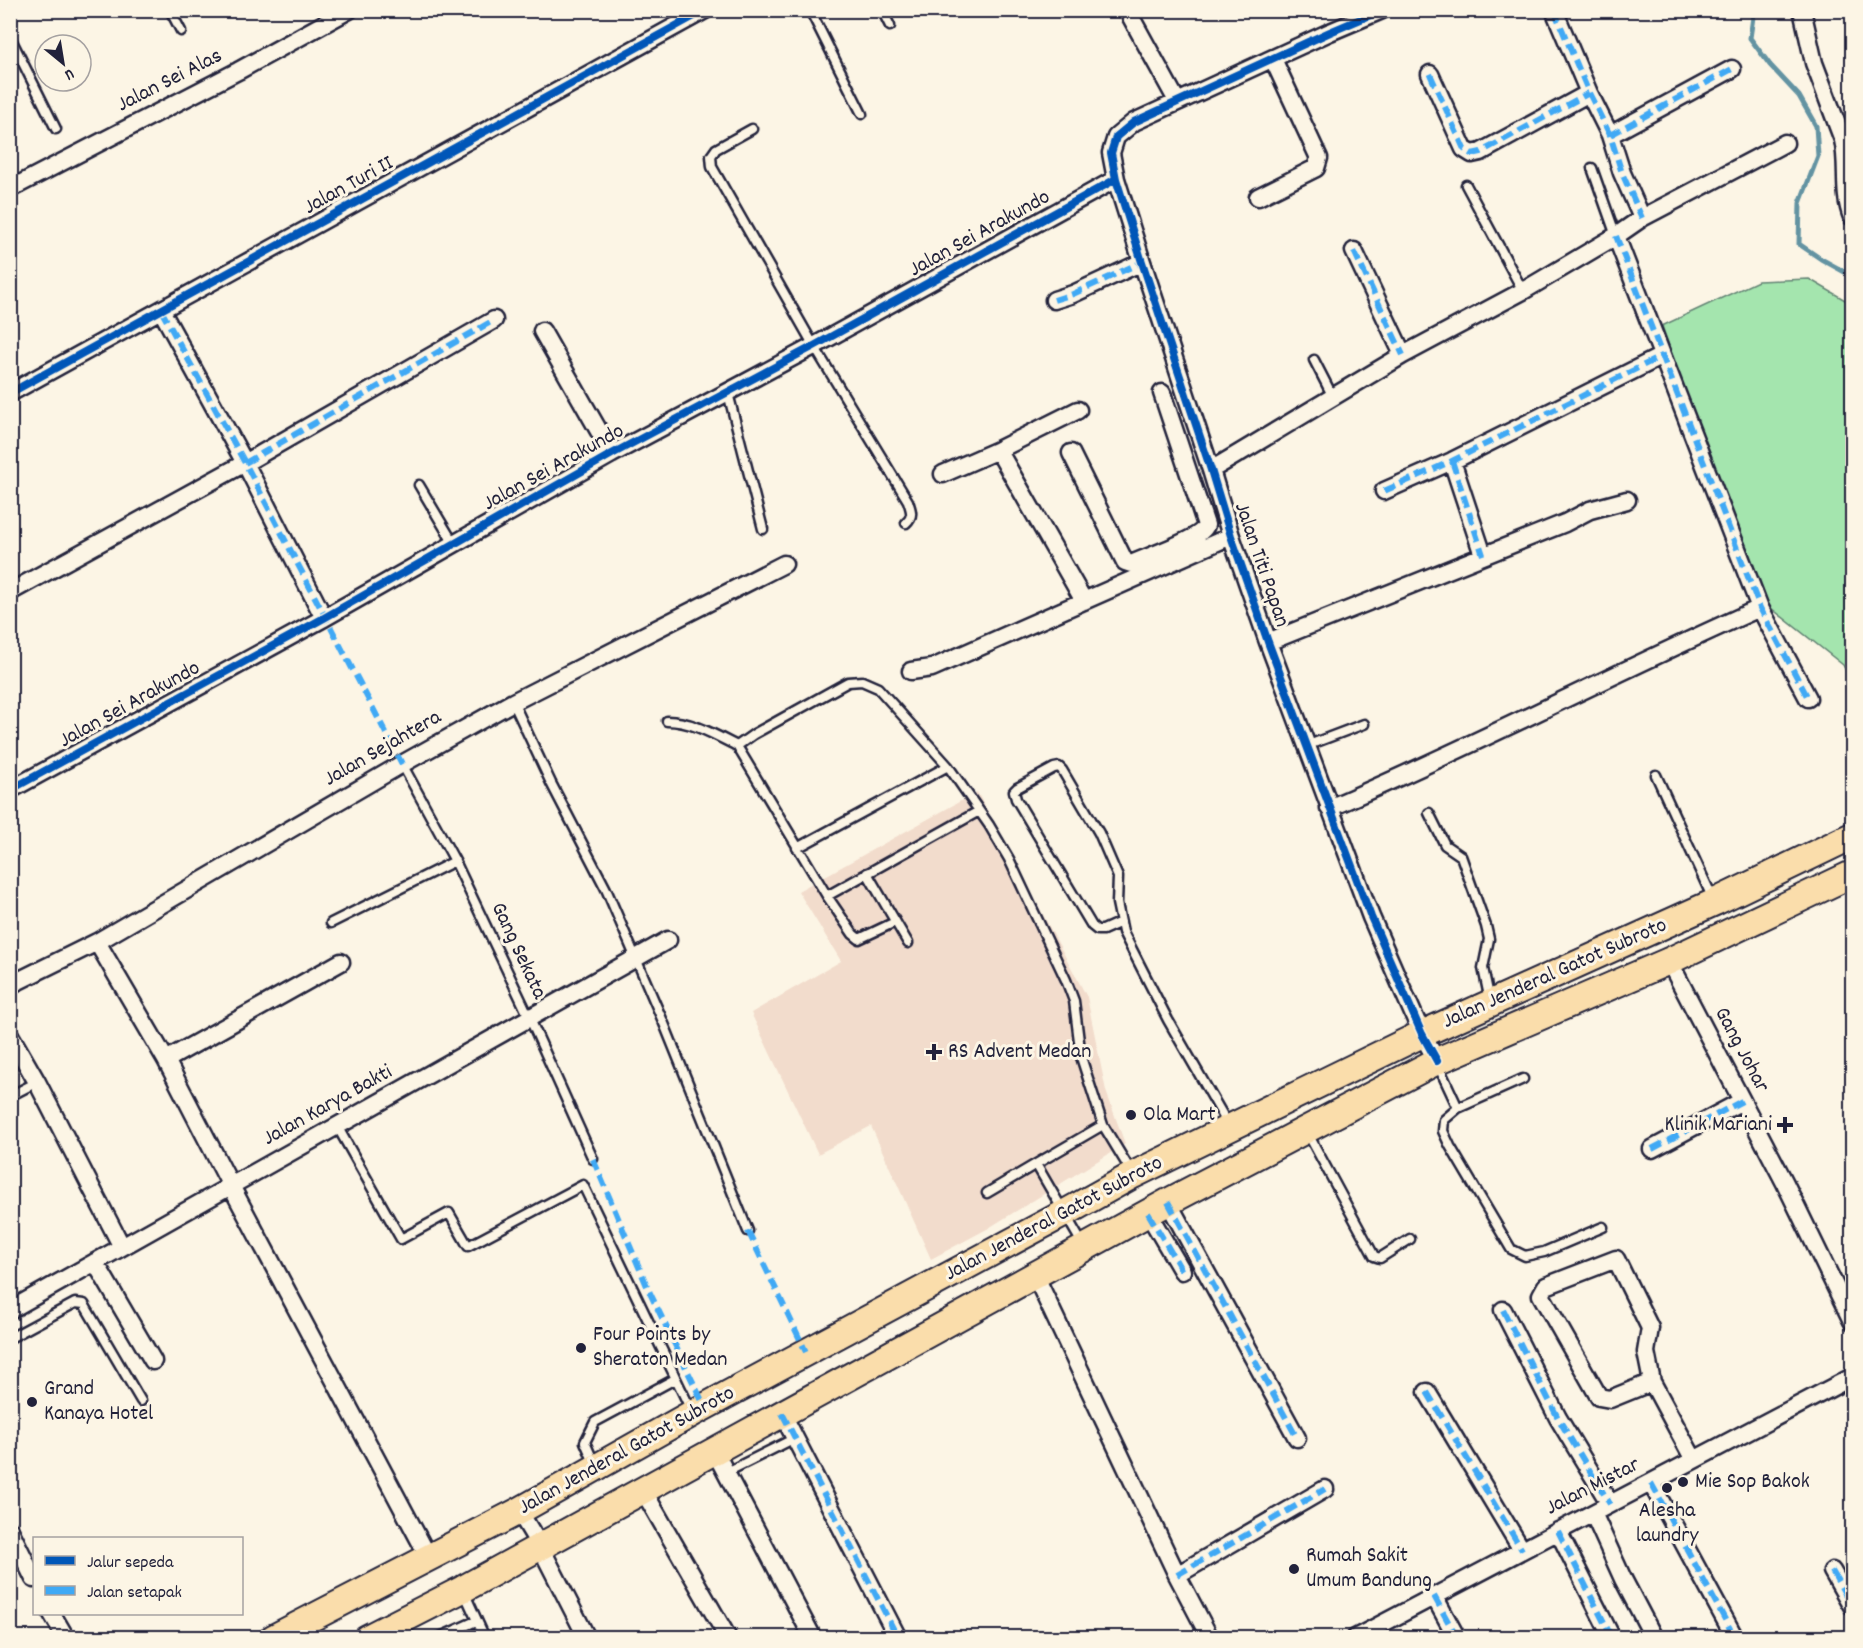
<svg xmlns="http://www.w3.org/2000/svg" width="1863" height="1648" font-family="Dekko,sans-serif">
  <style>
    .built { fill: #f2dccc }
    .green { fill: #a4e5ae; stroke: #638474; stroke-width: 1.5 }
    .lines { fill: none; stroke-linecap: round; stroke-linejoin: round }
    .stream { stroke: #6393a2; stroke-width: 5 }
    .lane-casing { stroke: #22223b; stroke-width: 13 }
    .street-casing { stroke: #22223b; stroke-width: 21 }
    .primary-casing { stroke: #22223b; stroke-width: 30 }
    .lane { stroke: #fcf5e5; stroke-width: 8 }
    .street { stroke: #fcf5e5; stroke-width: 16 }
    .primary { stroke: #faddab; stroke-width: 26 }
    .quiet { stroke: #3fa9f5; stroke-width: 6; stroke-dasharray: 12 6; stroke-linecap: butt }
    .cycleway-casing { stroke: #fcf5e5; stroke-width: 11 }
    .cycleway { stroke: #0057b8; stroke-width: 8 }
    .poi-dot { fill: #22223b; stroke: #fcf5e5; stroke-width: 2 }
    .labels { text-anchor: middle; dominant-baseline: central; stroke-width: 6; stroke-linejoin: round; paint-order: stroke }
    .street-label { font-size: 22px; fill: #22223b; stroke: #fcf5e5 }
    .poi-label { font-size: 22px; fill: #22223b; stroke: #fcf5e5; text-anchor: start }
  </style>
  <rect width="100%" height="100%" fill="#fcf5e5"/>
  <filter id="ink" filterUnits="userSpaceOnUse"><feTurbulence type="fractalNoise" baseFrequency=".0167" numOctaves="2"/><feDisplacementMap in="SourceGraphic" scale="12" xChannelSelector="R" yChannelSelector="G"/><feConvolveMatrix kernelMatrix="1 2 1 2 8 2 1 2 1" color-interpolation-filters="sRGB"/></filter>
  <g filter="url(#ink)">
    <path class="built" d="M 977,792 L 1087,997 L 1106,1091 L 1125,1144 L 987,1229 L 931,1259 L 871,1126 L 818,1154 L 751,1013 L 841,961 L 798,891 Z"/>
    <path class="green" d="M 1809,279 L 1852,304 L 1852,683 L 1843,665 L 1757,597 L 1662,326 L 1758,281 Z"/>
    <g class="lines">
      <path class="stream" d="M 1754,10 L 1750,38 L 1770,65 L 1799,96 L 1816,126 L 1818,156 L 1800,203 L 1799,244 L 1821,259 L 1852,276"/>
      <g class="lane-casing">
        <path id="lane" d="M 170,10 L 181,31
          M 810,10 L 862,114
          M 882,10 L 890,26
          M 10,37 L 56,129
          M 752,129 L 716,149 L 711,156 L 712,167 L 814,346 L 908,501 C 911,510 914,516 906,523
          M 1592,168 L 1616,236
          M 1466,185 L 1523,291
          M 1314,360 L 1333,397
          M 728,393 L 763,529
          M 419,485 L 454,544
          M 513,702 L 551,783 L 606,889 L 665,1026 L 748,1231
          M 667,721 C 692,721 715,735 737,746
          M 1306,746 L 1364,724
          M 402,764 L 455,861 L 530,1019 L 593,1159
          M 1656,775 L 1713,899
          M 979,811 L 827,896 L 737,746 L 754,734 L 848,682 L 862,681 L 878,688 L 948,766 L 989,825 L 1009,859 L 1066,980 L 1074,1001 L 1081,1057 L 1103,1125 L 1132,1173
          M 1429,813 L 1445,845 L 1461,856 L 1486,926 L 1489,939 L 1483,968 L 1490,1001
          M 797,848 L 948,766
          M 867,873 L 908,943
          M 827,896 L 853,934 L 859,939 L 895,922
          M 1121,922 L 1103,930 L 1097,930 L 1092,926 L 1016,799 L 1014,791 L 1017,788 L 1054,768 L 1059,767 L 1062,770 L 1099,833 L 1118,877 L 1117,903 L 1123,932 L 1168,1020 L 1229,1126
          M 331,923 L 455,861
          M 1438,1065 L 1458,1108
          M 1523,1079 L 1458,1108 L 1444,1120 L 1443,1131 L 1450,1146 L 1511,1249 L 1525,1256 L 1544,1252 L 1603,1227
          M 10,1096 L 37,1082
          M 337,1126 L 401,1239 L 449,1213 L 468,1246 L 583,1185 L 691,1410
          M 1307,1132 L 1374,1256 L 1380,1258 L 1410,1239
          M 987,1193 L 1036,1164
          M 1083,1245 L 1036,1164 L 1103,1125
          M 10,1338 L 75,1303 L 84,1304 L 141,1401
          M 595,1465 L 585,1442 L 595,1422 L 675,1379
          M 725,1473 L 787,1442
          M 464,1592 L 485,1638
          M 438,1638 L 476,1621"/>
      </g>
      <g class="street-casing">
        <path id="street" d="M 1127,10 L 1177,101
          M 1382,10 L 1330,32 L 1134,122 L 1116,137 L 1111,153 L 1116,179 L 1142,262 L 1211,470 L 1231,536 L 1268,642 L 1371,917 L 1422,1034 L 1437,1061
          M 1554,10 L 1589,93 L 1610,135 L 1622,173 L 1642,218
          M 1802,10 L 1814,63 L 1843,140 C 1849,166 1842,193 1852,217
          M 1430,74 L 1464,149 L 1472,154 L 1481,152 L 1589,93
          M 1610,135 L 1732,69
          M 10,189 L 238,71 L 349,10
          M 1258,197 L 1316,168 L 1319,158 L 1273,59
          M 1616,236 L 1760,608 L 1808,698
          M 1354,251 L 1403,355
          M 1054,300 L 1073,294 L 1142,262
          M 161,310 L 245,463 L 324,618
          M 542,331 L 612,454
          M 10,393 L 705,10
          M 998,450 L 1084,601
          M 1071,453 L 1125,562 L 1131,564 C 1146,557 1202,539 1206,525 L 1162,393
          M 1452,461 L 1483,555
          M 1211,470 L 1403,355 L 1523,291 L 1616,236 L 1642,218 L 1785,143
          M 943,474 L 998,450 L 1078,410
          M 1384,491 L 1452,461 L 1662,356
          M 10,592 L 245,463 L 494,320
          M 1268,642 L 1565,523 L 1590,510 L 1627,500
          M 911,671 L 932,668 L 1231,536
          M 10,790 L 324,618 L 612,454 L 814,346 L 1116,179
          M 1329,808 C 1475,746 1615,672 1760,608
          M 97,942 L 166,1060 L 231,1186 L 429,1558
          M 1669,961 L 1785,1183 L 1852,1321
          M 10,985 L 97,942 L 402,764 L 513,702 L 784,564
          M 10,1035 L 37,1082 L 122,1247
          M 166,1060 L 341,962
          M 1652,1149 L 1742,1101
          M 1168,1202 L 1297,1438
          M 1148,1213 L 1182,1271
          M 95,1262 L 153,1361
          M 1035,1275 L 1177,1575 L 1210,1638
          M 10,1310 L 668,940
          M 1503,1310 L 1558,1418 L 1610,1504
          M 1652,1382 L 1610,1399 L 1599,1397 L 1541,1295 L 1546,1286 L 1616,1259 L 1650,1328 L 1646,1352 L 1652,1382 L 1694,1460
          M 1427,1392 L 1522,1550
          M 782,1413 L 898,1638
          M 714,1450 L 813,1638
          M 1651,1483 L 1735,1638
          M 643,1490 L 728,1638
          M 519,1511 L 540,1546 L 587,1638
          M 1593,1513 L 1623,1579 L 1654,1638
          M 10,1530 L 34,1579
          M 1558,1531 L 1612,1638
          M 1832,1571 L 1852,1606
          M 1177,1575 L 1325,1489
          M 1434,1596 L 1457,1638
          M 52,1614 L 66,1638
          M 1355,1638 L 1852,1377"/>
      </g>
      <g class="primary-casing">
        <path id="primary" d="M 273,1638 L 519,1511 L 693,1413 L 1065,1213 L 1133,1175 L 1422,1034 L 1715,902 L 1852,836
          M 367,1638 L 463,1589 L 1168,1202 L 1437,1061 L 1669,961 L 1852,874"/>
      </g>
      <use href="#lane" class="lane"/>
      <use href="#street" class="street"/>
      <use href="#primary" class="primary"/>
      <path class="quiet" d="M 1554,10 L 1589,93 L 1610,135 L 1622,173 L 1642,218
        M 1430,74 L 1464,149 L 1472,154 L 1481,152 L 1589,93
        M 1610,135 L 1732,69
        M 1616,236 L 1760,608 L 1808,698
        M 1354,251 L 1403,355
        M 1054,300 L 1073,294 L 1142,262
        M 161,310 L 245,463 L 402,764
        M 1452,461 L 1483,555
        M 245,463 L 494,320
        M 1384,491 L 1452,461 L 1662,356
        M 1652,1149 L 1742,1101
        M 593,1159 L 650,1293 L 705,1407
        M 1168,1202 L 1297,1438
        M 1148,1213 L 1182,1271
        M 748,1231 L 806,1352
        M 1503,1310 L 1558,1418 L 1610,1504
        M 1427,1392 L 1522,1550
        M 782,1413 L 898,1638
        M 1651,1483 L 1735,1638
        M 1558,1531 L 1612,1638
        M 1832,1571 L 1852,1606
        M 1177,1575 L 1325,1489
        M 1434,1596 L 1457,1638"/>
      <g class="cycleway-casing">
        <path id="cycleway" d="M 1382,10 L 1330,32 L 1134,122 L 1116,137 L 1111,153 L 1116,179 L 1142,262 L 1211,470 L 1231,536 L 1268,642 L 1371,917 L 1422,1034 L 1437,1061
          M 10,393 L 705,10
          M 10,790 L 324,618 L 612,454 L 814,346 L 1116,179"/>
      </g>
      <use href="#cycleway" class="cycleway"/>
    </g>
  </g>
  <g class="poi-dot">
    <path d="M931 1043h6v6h6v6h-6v6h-6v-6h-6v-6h6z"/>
    <circle cx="1131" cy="1115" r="6"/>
    <path d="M1782 1116h6v6h6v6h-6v6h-6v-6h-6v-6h6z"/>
    <circle cx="581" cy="1348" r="6"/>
    <circle cx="32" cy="1402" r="6"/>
    <circle cx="1683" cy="1482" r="6"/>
    <circle cx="1667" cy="1488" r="6"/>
    <circle cx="1294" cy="1569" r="6"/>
  </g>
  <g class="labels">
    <g class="street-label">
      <text transform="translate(170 81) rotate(-27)">Jalan Sei Alas</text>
      <text transform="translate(349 186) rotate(-29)">Jalan Turi II</text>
      <text transform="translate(980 234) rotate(-29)">Jalan Sei Arakundo</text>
      <text transform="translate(554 468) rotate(-29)">Jalan Sei Arakundo</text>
      <text transform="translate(1261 565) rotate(71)">Jalan Titi Papan</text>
      <text transform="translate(130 705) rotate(-29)">Jalan Sei Arakundo</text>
      <text transform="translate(383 749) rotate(-30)">Jalan Sejahtera</text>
      <text transform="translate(518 951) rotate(65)">Gang Sekata</text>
      <text transform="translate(1555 974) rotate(-24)">Jalan Jenderal Gatot Subroto</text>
      <text transform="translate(1741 1050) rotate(62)">Gang Johar</text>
      <text transform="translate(328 1106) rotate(-29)">Jalan Karya Bakti</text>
      <text transform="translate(1054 1219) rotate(-28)">Jalan Jenderal Gatot Subroto</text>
      <text transform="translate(627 1451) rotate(-29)">Jalan Jenderal Gatot Subroto</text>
      <text transform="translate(1593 1487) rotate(-27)">Jalan Mistar</text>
    </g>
    <g class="poi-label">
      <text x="948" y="1052">RS Advent Medan</text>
      <text x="1143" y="1115">Ola Mart</text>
      <text x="1772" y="1125" text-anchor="end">Klinik Mariani</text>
      <text x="593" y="1335">Four Points by<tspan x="593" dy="25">Sheraton Medan</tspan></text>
      <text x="44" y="1389">Grand<tspan x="44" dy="25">Kanaya Hotel</tspan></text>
      <text x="1695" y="1482">Mie Sop Bakok</text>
      <text x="1667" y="1511" text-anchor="middle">Alesha<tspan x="1667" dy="25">laundry</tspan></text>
      <text x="1306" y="1556">Rumah Sakit<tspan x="1306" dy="25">Umum Bandung</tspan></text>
    </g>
  </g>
  <rect width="1863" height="1648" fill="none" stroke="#fcf5e5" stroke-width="36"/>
  <rect x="18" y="18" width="1827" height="1612" fill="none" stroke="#22223b" stroke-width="2" filter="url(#ink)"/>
  <rect x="33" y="1537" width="210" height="78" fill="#fcf5e5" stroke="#a5a1a1" stroke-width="1.5"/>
  <rect x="45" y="1556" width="30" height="9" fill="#0057b8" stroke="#a5a1a1" stroke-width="1.5"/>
  <text x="87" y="1567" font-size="18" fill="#22223b">Jalur sepeda</text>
  <rect x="45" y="1586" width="30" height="9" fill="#3fa9f5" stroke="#a5a1a1" stroke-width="1.5"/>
  <text x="87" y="1597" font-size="18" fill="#22223b">Jalan setapak</text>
  <g transform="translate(63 63) rotate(150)"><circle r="28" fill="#fcf5e5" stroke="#a5a1a1" stroke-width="1.5"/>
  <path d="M0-4.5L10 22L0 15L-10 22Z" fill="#22223b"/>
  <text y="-9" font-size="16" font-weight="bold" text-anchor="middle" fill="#22223b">U</text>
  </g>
</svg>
